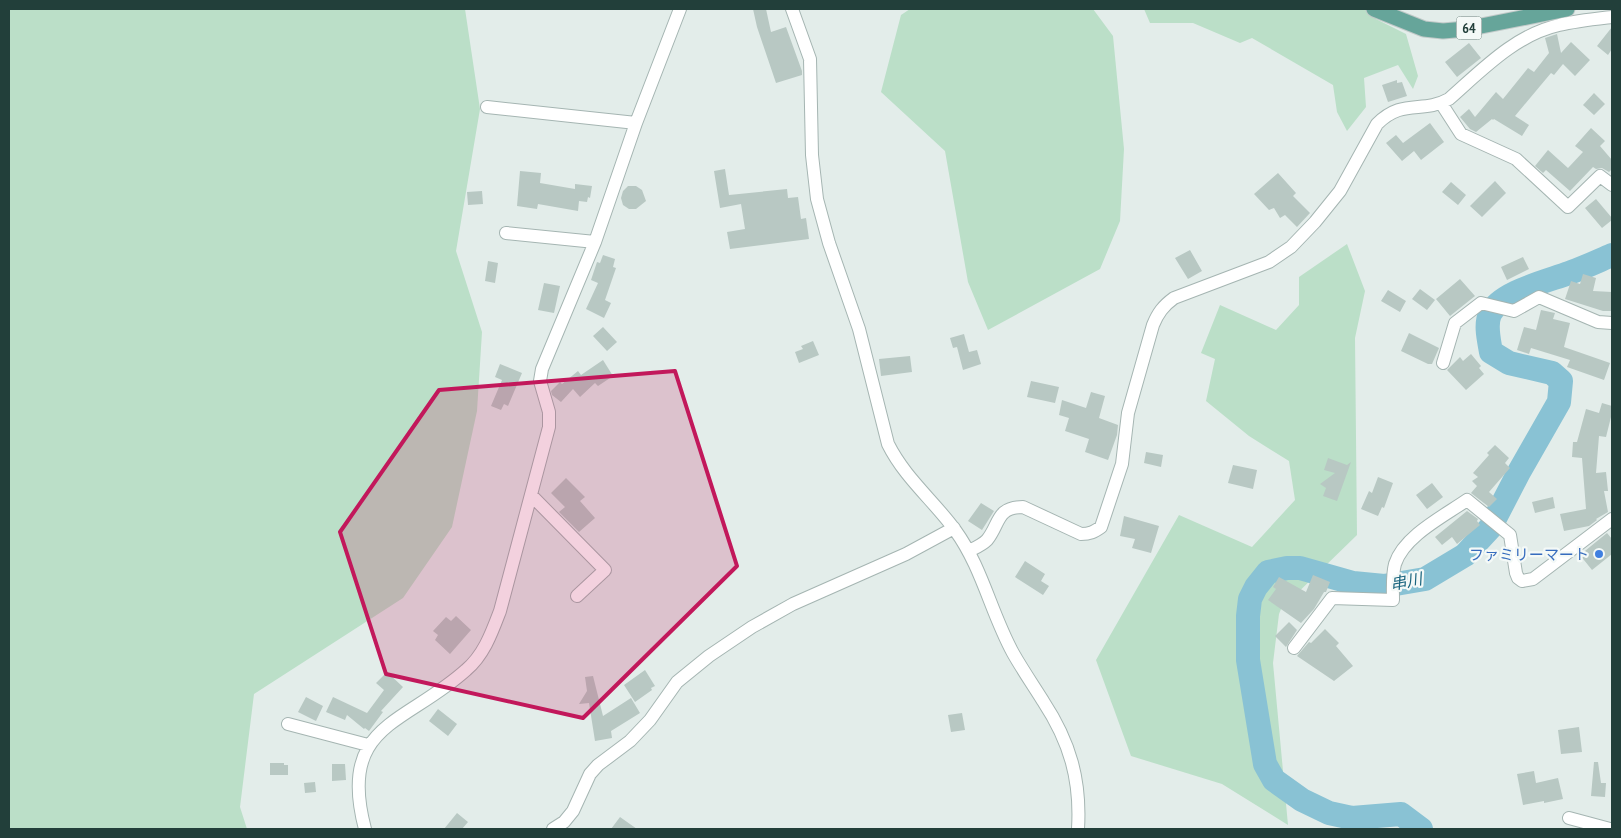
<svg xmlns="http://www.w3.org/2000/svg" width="1621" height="838" font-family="'PT Sans Narrow','Noto Sans JP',sans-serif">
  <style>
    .green { fill: #bbdfc8 }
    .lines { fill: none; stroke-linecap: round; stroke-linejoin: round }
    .river { stroke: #89c2d4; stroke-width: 24 }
    .building { fill: #b8c8c3 }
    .street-casing { stroke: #a5b5b2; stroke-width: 14 }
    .primary-casing { stroke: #c1c9c8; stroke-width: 17 }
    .street { stroke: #fff; stroke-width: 12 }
    .primary { stroke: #66a59a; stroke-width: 15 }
    .marked { fill: #c2185b; fill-opacity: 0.2; stroke: #c2185b; stroke-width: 4; stroke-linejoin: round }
    .shop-dot { fill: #3f7fe0; stroke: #f4f9f7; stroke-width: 2 }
    .labels { text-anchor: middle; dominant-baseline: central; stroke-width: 4.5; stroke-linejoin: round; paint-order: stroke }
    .shield { fill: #f4f9f7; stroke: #617773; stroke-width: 1 }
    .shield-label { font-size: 14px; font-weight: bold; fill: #223f3a }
    .shop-label { font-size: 15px; fill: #366cbe; stroke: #f4f9f7; text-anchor: end }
    .water-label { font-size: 16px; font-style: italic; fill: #19647e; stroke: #f4f9f7 }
  </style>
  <rect width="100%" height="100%" fill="#e3edea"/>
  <path class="green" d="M 9,9 L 465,9 L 480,109 L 456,251 L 482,332 L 477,411 L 452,527 L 403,598 L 254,694 L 240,807 L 247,829 L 9,829 Z
    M 910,9 L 1093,9 L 1113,36 L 1124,149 L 1120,221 L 1100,269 L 988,330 L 968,282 L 945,151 L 881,92 L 901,15 Z
    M 1144,9 L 1380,9 L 1376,19 L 1406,34 L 1418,76 L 1413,89 L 1398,65 L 1364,78 L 1366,107 L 1347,131 L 1337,112 L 1333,85 L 1252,38 L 1240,43 L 1193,23 L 1150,23 Z
    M 1347,244 L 1365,291 L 1355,338 L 1357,535 L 1281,609 L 1279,614 L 1273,663 L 1288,825 L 1222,784 L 1131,756 L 1096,660 L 1179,515 L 1252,547 L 1295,500 L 1289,461 L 1249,436 L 1206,401 L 1215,359 L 1201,353 L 1220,305 L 1276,330 L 1299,305 L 1299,277 Z"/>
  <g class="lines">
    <path class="river" d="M 1421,829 L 1401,814 L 1352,818 L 1329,813 L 1302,800 L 1274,780 L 1265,764 L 1248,660 L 1248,616 L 1250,599 L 1256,587 L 1268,572 L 1287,568 L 1300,568 L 1353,583 L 1384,586 L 1425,579 L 1465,555 L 1490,528 L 1519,472 L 1559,402 L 1561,381 L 1552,373 L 1509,363 L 1491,352 C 1489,340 1485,325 1490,314 C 1500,292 1548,281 1569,273 C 1583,268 1598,261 1612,255"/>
  </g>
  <path class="building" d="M 753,9 L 766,9 L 771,32 L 786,27 L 802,71 L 802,75 L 776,83 L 757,27 Z
    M 1612,27 L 1612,49 L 1608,55 L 1597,46 Z
    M 1557,34 L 1561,53 L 1571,42 L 1590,60 L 1575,76 L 1563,64 L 1554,75 L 1551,73 L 1515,116 L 1529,125 L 1522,136 L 1494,119 L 1493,120 L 1492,119 L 1476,132 L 1470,129 L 1460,117 L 1469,109 L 1475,117 L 1496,92 L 1503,99 L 1528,68 L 1534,72 L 1549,53 L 1545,38 Z
    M 1469,43 L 1481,58 L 1457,77 L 1445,62 Z
    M 1397,80 L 1397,83 L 1402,82 L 1407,96 L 1388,102 L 1382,85 Z
    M 1594,93 L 1605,104 L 1594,115 L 1583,105 Z
    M 1430,123 L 1444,142 L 1421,160 L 1414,151 L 1402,161 L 1386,143 L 1396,135 L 1403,143 Z
    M 1591,128 L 1605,141 L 1600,146 L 1612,160 L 1612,169 L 1609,172 L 1602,168 L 1596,169 L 1593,167 L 1570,191 L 1546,170 L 1543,173 L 1535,166 L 1548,150 L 1568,168 L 1583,152 L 1575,146 Z
    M 725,169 L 729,195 L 787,189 L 788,198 L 798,197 L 801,219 L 806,218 L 809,239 L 730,249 L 727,232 L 745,229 L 741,204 L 720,208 L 714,171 Z
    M 520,171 L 541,173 L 540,183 L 575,189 L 575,184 L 592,186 L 590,198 L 588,197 L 587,202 L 579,201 L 578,211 L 538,204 L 537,209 L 517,206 Z
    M 1278,173 L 1296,193 L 1293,196 L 1310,213 L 1297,227 L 1285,215 L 1280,218 L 1274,208 L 1269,210 L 1254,194 Z
    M 1495,181 L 1506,193 L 1482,217 L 1470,206 Z
    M 1451,182 L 1466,195 L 1458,205 L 1442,192 Z
    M 628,186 L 636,186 L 642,190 L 646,201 L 636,209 L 629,209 L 623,205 L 621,198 L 623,191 Z
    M 482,191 L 483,204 L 468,205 L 467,192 Z
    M 1596,199 L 1612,218 L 1612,220 L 1602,228 L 1585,208 Z
    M 1190,250 L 1202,271 L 1188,279 L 1175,258 Z
    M 603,255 L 615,259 L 613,267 L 616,268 L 605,300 L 611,303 L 604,318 L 586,309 L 598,283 L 591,280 L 597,262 L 600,263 Z
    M 1523,257 L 1529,269 L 1507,280 L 1501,267 Z
    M 488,261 L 498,263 L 495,283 L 485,281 Z
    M 1583,274 L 1596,278 L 1593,291 L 1612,292 L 1612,311 L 1603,311 L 1565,299 L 1571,281 L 1580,284 Z
    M 1460,279 L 1475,296 L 1450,316 L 1436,299 Z
    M 544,283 L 560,286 L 554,313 L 538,310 Z
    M 1420,289 L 1435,300 L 1427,310 L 1412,299 Z
    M 1388,290 L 1406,301 L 1400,312 L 1381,301 Z
    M 1541,310 L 1555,313 L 1553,319 L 1570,323 L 1564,347 L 1610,363 L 1604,380 L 1567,367 L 1570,360 L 1531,348 L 1529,354 L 1517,350 L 1524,327 L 1536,330 Z
    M 603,327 L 617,342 L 607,351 L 593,336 Z
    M 1409,333 L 1439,348 L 1432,364 L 1428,364 L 1401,351 Z
    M 964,334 L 969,352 L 977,350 L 981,364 L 963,370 L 957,347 L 953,348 L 950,338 Z
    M 813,341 L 819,355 L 799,363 L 795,352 L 803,349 L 801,346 Z
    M 1471,354 L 1481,366 L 1479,368 L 1484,374 L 1466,390 L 1447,370 L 1460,357 L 1463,361 Z
    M 910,356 L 912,372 L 881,376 L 879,359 Z
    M 603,360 L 613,376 L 598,386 L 595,383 L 580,397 L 573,389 L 561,402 L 552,395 L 551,391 L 560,382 L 562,384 L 578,371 L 581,375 Z
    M 500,364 L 522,373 L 508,406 L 504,404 L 501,410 L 491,406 L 502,380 L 495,377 Z
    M 1031,381 L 1059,387 L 1055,403 L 1027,397 Z
    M 1091,392 L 1105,396 L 1099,418 L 1118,425 L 1117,435 L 1108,460 L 1085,452 L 1089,439 L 1065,431 L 1069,418 L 1059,415 L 1062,400 L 1086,408 Z
    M 1602,403 L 1612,406 L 1612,413 L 1606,437 L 1599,436 L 1596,473 L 1606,472 L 1608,491 L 1604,491 L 1608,512 L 1596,519 L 1597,520 L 1589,526 L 1564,531 L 1560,514 L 1586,509 L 1582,458 L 1572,457 L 1573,442 L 1577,442 L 1586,409 L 1599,413 Z
    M 1495,445 L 1509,458 L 1505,463 L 1510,468 L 1489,492 L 1497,499 L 1489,507 L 1471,493 L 1477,486 L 1472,481 L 1478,477 L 1473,473 L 1489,455 L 1487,453 Z
    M 1146,452 L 1163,455 L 1161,467 L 1144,463 Z
    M 1328,458 L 1347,465 L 1351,462 L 1337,501 L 1323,496 L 1326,488 L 1320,484 L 1335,473 L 1324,470 Z
    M 1233,465 L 1257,470 L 1253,489 L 1228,483 Z
    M 1378,477 L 1393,483 L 1384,508 L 1382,507 L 1378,516 L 1361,509 L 1369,491 L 1372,493 Z
    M 566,478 L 585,497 L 580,501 L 595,518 L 579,532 L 559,512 L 565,507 L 551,493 Z
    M 1432,483 L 1443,497 L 1427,509 L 1416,495 Z
    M 1553,497 L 1555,508 L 1535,513 L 1532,502 Z
    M 981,503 L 994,511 L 982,530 L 968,521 Z
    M 1467,511 L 1478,519 L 1477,521 L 1480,525 L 1457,544 L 1452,537 L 1442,545 L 1435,537 Z
    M 1124,516 L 1159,526 L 1151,553 L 1132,548 L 1135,539 L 1120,536 Z
    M 1607,533 L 1612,539 L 1612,554 L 1592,570 L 1580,555 Z
    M 1025,561 L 1045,574 L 1041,581 L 1049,586 L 1043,595 L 1015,577 Z
    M 1313,575 L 1330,582 L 1326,592 L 1324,592 L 1314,609 L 1301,623 L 1268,600 L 1276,589 L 1273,587 L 1279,577 L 1306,592 Z
    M 456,616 L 471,630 L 450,654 L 435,640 L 438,635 L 433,631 L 446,617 L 451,621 Z
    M 1289,622 L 1297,630 L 1286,647 L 1275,636 Z
    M 1325,629 L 1339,643 L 1336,646 L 1353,666 L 1334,681 L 1297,656 L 1309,642 L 1311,643 Z
    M 645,670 L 655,686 L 651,688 L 652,690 L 635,702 L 624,685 Z
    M 387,672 L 403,687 L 381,711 L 383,712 L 369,731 L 365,728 L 364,729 L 347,715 L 345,720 L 326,712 L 333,697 L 367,713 L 384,690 L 376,683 Z
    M 593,676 L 603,716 L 631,698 L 640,713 L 611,731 L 612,738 L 595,741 L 589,703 L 579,704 L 587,691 L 585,677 Z
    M 306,697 L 323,706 L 316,721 L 298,712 Z
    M 438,709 L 457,724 L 448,736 L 429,721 Z
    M 962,713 L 965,730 L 951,732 L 948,715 Z
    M 1579,727 L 1582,752 L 1561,754 L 1558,730 Z
    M 1594,762 L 1598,762 L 1601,783 L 1606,783 L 1605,797 L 1591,796 Z
    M 270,763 L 284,763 L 284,765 L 288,765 L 288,775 L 270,775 Z
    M 332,764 L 345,764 L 346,780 L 332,781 Z
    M 1534,771 L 1536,783 L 1558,778 L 1563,799 L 1544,803 L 1544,801 L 1523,805 L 1517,774 Z
    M 315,782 L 316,792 L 305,793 L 304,783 Z
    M 457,813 L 468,822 L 462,829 L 444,829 Z
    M 620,817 L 637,829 L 611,829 Z"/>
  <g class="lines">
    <g class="street-casing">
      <path id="street" d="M 792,9 L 810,59 L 812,155 L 817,199 L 829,243 L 859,329 L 888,444 C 905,478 933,500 955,530 C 982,567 991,613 1013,653 C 1022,669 1033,685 1043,701 C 1070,742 1081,780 1078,829
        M 1441,103 L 1461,134 L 1516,159 L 1568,207 L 1600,176 L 1612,185
        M 487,107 L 636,123
        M 506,233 L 595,242
        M 1443,363 L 1455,323 L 1481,303 L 1514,311 L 1539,297 L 1598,322 L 1612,323
        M 531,495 L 605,570 L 577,596
        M 969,551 C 975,548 982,545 987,540 C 1000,524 996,507 1023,507 L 1081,534 C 1090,534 1094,532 1101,527 L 1122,464 L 1128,413 L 1153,325 C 1158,313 1163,306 1174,298 L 1269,262 L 1291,247 L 1315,222 L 1340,191 L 1377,124 C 1403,98 1422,114 1449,99 C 1482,70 1515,35 1559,25 C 1576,21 1595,19 1612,17
        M 1294,648 L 1332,598 L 1393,600 C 1393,589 1392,575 1395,564 C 1404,536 1444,516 1467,500 L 1510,535 L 1516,573 L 1518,578 L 1522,581 L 1533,579 L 1612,519
        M 288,724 L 368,745
        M 1569,818 L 1610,829
        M 365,829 C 337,724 405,725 466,670 C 484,655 492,632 500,611 L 549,427 L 549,412 L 540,381 L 542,369 L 595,242 L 636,123 L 680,9
        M 553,829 L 564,822 L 573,811 L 590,774 L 598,765 L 630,741 L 650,720 L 677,682 L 709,656 L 752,627 L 793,604 L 906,554 L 954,528"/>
    </g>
    <g class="primary-casing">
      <path id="primary" d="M 1374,9 L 1424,29 L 1443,31 L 1466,29 L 1567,9"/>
    </g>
    <use href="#street" class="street"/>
    <use href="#primary" class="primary"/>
  </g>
  <path class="marked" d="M 675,371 L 737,566 L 583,718 L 386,674 L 340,532 L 439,390 Z"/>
  <circle class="shop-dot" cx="1599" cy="554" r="5"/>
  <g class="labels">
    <rect class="shield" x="1456.5" y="16.5" width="25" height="23" rx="4"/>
    <g class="shield-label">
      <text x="1469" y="28">64</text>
    </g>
    <g class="shop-label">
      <text x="1589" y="554">ファミリーマート</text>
    </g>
    <g class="water-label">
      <text transform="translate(1406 581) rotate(-11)">串川</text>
    </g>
  </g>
  <rect width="1621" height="838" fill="none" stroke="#223f3a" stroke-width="20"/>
</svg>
